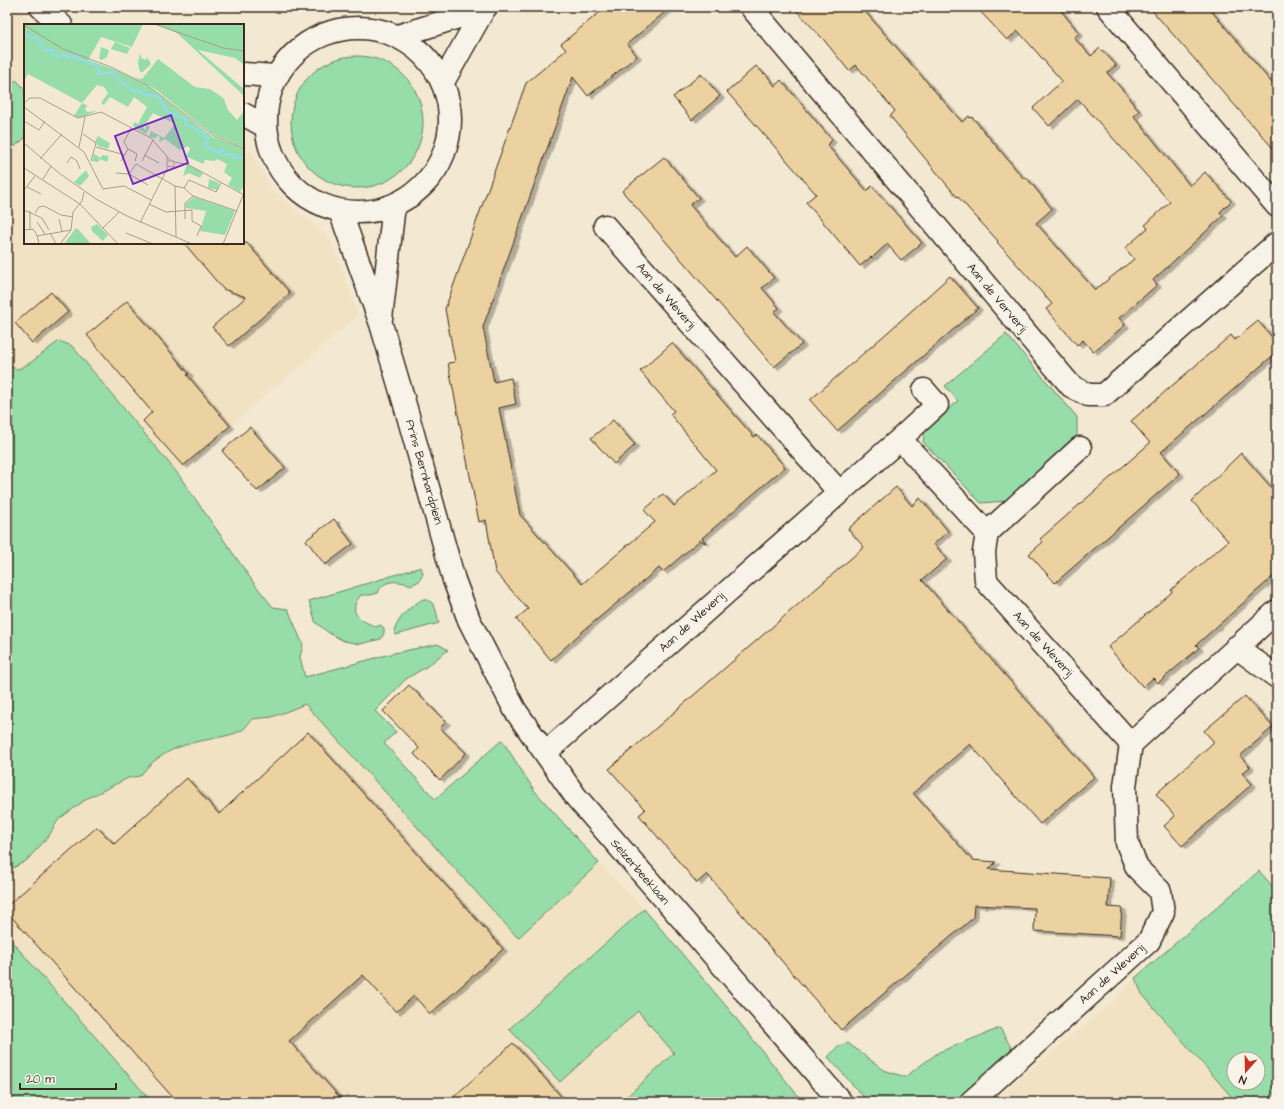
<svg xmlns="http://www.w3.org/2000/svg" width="1284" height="1109" font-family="'Architects Daughter',sans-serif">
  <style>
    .built { fill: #f1e2c3 }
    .green { fill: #97ddaa; stroke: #698464; fill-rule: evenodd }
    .building { fill: #ebd2a0; stroke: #3b2a1e; filter: url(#shadow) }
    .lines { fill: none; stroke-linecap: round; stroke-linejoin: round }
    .minor-casing { stroke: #3b2a1e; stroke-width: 25 }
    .minor { stroke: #f7f3e8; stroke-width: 22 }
    .labels { text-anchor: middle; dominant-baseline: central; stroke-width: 3.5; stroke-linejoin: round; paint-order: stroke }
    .street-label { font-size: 12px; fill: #3b2a1e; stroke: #f7f3e8 }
    .inset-river { fill: none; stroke: #93dbf5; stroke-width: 2 }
    .inset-road { fill: none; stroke: #a99d8a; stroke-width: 1 }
    .view { fill: #7b2cbf; fill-opacity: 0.15; stroke: #7b2cbf; stroke-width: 2 }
    .inset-edge { fill: none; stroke: #3b2a1e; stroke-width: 2 }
  </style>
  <defs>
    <filter id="shadow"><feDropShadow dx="4.5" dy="2.5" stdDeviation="0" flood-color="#0004"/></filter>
  </defs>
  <rect width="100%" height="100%" fill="#f3e9d2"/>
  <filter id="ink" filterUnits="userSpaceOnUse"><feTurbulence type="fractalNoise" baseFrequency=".025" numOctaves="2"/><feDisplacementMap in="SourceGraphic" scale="8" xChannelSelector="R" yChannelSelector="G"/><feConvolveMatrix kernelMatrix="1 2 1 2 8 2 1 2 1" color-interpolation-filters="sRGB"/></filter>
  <g filter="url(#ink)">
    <path class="built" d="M 7,7 L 16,7 L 33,25 L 25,25 L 25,89 L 16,80 L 7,89 Z
      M 25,138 L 25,243 L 243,243 L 243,144 L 253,154 L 271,188 L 329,238 L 342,268 L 358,316 L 260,400 L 178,474 L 72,346 L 59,341 L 30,363 L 18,369 L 7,366 L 7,153 Z
      M 305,704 L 518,938 L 599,863 L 644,909 L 510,1028 L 560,1082 L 638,1011 L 674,1053 L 621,1102 L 152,1102 L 7,936 L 7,871 L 26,861 L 49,836 L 53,828 L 59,819 L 68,812 L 88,798 L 118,782 L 128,778 L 140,776 L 145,769 L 162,755 L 182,745 L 218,738 L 242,730 L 252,719 L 272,717 L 288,711 Z
      M 1135,978 L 1142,994 L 1236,1102 L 991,1102 L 1116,999 Z"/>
    <path class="green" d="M291 122a66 66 0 1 1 132 0a66 66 0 1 1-132 0Z
      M 16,80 L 25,89 L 25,138 L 7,153 L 7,89 Z
      M 1006,334 L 1077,417 L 1077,438 L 1006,501 L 981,503 L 923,442 L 925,430 L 958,401 L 945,386 Z
      M 59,341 L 72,346 L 178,474 L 253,582 L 273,607 L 288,609 L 303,645 L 300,657 L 305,677 L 394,653 L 438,644 L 448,650 L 426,667 L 406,679 L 375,711 L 396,732 L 384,743 L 435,799 L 502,740 L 534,790 L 599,863 L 518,938 L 305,704 L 288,711 L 272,717 L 252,719 C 249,722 246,728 242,730 C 235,735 215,738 206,740 C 181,744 156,754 140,776 L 128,778 L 88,798 L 59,819 L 53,828 L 49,836 L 26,861 L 7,871 L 7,366 L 18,369 L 30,363 Z
      M 421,567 L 423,574 L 419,581 L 412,585 C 399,581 383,578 378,593 L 371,595 L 361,595 C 359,598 355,602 355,606 C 352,618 368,623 376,627 L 380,625 L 384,628 L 384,633 L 381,639 L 360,644 L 344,641 L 329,633 L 316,623 L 309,601 Z
      M 423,599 C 436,600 436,612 439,623 L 396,635 L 394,631 C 400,615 409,608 423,599 Z
      M 1259,871 L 1277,891 L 1277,1102 L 1236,1102 L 1142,994 L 1135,978 ZM 1234,1059 L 1258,1059 L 1258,1083 L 1234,1083 Z
      M 644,909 L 727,1007 L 803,1102 L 621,1102 L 674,1053 L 638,1011 L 560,1082 L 509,1029 Z
      M 7,936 L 152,1102 L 7,1102 Z
      M 1000,1028 L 1013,1051 L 954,1102 L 868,1102 L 828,1057 L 838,1046 L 848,1043 L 884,1070 L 905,1077 L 939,1052 Z"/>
    <path class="building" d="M 606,7 L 671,7 L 627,44 L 637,56 L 588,96 L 573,77 L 483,327 L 494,382 L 511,378 L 516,404 L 499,408 L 520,515 L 582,584 L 655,522 L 644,510 L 663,494 L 674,506 L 716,470 L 670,414 L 674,411 L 640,371 L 672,343 L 754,437 L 757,435 L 785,467 L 702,538 L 706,543 L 700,540 L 663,572 L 659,568 L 583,631 L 551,660 L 516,619 L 528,609 L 495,572 L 486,520 L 479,522 L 448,363 L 455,362 L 445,309 L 526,83 L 566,50 L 561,44 Z
      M 793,7 L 861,7 L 962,122 L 969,116 L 970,118 L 972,117 L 1024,179 L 1026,177 L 1052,209 L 1036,223 L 1095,290 L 1134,259 L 1125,248 L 1148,228 L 1145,225 L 1170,202 L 1078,99 L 1049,126 L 1033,108 L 1062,81 L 1018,31 L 1007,40 L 976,7 L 1058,7 L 1079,33 L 1074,38 L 1091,56 L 1100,48 L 1116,65 L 1107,73 L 1130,98 L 1129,99 L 1139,111 L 1134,116 L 1190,186 L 1205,172 L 1231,201 L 1220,212 L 1223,216 L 1153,280 L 1157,285 L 1119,318 L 1125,325 L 1093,352 L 1083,340 L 1077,345 L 1046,309 L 1052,304 L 997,242 L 998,241 L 957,196 L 957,197 L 890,116 L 895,111 L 856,65 L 849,71 L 824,40 Z
      M 1149,7 L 1208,7 L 1277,89 L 1277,153 L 1253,125 L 1252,125 Z
      M 756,66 L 764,74 L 765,73 L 775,86 L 781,80 L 832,140 L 827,145 L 867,191 L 872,186 L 922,243 L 901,260 L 887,244 L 872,258 L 871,257 L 860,266 L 806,202 L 816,194 L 727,92 Z
      M 701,74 L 720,96 L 692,120 L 673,97 Z
      M 664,157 L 699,198 L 690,205 L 735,257 L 747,246 L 774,278 L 762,288 L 779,308 L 774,312 L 802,344 L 774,367 L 622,191 Z
      M 184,243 L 247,243 L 290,293 L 229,346 L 212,327 L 246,297 L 223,289 Z
      M 950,276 L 978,308 L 837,431 L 810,400 L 888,332 Z
      M 51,292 L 68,312 L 32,343 L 15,323 Z
      M 127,301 L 189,374 L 187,375 L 230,426 L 183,466 L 143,421 L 152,412 L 87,335 Z
      M 1258,321 L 1277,343 L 1277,352 L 1161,452 L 1180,474 L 1055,583 L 1029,554 L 1043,542 L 1040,539 L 1150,443 L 1131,421 L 1231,335 L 1235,340 Z
      M 613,420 L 635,445 L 614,464 L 591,438 Z
      M 250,427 L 285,468 L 257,491 L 222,451 Z
      M 1241,453 L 1277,494 L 1277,573 L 1196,645 L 1199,648 L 1158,683 L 1153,678 L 1143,687 L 1108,647 L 1172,592 L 1171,590 L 1228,541 L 1192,501 Z
      M 896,487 L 912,506 L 920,498 L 948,531 L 934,544 L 947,559 L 922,580 L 1094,777 L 1040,824 L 970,744 L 913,793 L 972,860 L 996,862 L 989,869 L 1110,878 L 1108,907 L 1122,908 L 1120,936 L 1034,931 L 1035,908 L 974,905 L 973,918 L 841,1030 L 707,874 L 697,883 L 639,815 L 645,810 L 609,769 L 864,547 L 848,529 Z
      M 334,519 L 353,544 L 325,565 L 306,540 Z
      M 409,685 L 446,722 L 440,728 L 466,753 L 440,780 L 414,754 L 419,748 L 383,711 Z
      M 1245,696 L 1273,727 L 1240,756 L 1250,767 L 1242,773 L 1252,784 L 1182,846 L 1164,826 L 1175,816 L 1156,794 L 1214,742 L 1204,731 Z
      M 308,732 L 503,949 L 430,1014 L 414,996 L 396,1012 L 363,975 L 289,1041 L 344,1102 L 177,1102 L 7,912 L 7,906 L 97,827 L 114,844 L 187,778 L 219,814 Z
      M 513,1043 L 566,1102 L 448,1102 Z"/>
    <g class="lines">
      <g class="minor-casing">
        <path id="minor" d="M 41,7 L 61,25
          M 751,7 L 1071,386 L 1088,395 L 1104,395 L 1277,243
          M 1108,7 L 1277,206
          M266 120a92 92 0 1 1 184 0a92 92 0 1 1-184 0Z
          M 398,36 L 484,9
          M 243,74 L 276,76
          M 443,82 L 484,9 L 486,7
          M 243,114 L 265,126
          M 340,211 L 381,324 L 403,398 L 454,580 L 469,620 L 515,710 L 576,797 L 841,1102
          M 605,226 L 839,492
          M 381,319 L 394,205
          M 900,439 L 987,533
          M 1080,448 L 987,533 L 984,552 L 986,581 L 1131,744
          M 1236,647 L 1277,677
          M 545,753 L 900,439 L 937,405 L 924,390
          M 971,1102 L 1149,941 L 1163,912 L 1160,891 L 1137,868 L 1127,843 L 1125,786 L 1131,744 L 1277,611"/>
      </g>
      <use href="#minor" class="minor"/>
    </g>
  </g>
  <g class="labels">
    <g class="street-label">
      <text transform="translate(666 296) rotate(49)">Aan de Weverij</text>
      <text transform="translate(997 298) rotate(50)">Aan de Ververij</text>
      <text transform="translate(424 472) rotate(74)">Prins Bernhardplein</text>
      <text transform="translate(692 622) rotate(-42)">Aan de Weverij</text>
      <text transform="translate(1043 644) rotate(48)">Aan de Weverij</text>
      <text transform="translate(640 872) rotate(49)">Selzerbeeklaan</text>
      <text transform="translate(1112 974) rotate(-42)">Aan de Weverij</text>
    </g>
  </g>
  <g transform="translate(24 24)">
    <rect width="220" height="220" fill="#f3e9d2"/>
    <path d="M 0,0 L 119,0 L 108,23 L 77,13 L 64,36 L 92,46 L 123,61 L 189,113 L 220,124 L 220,164 L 218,164 L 216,168 L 204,161 L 208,154 L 200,148 L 203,140 L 193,135 L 191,137 L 181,136 L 179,140 L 164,133 L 160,136 L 166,125 L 164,122 L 156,126 L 141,115 L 135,118 L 136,113 L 133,112 L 131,115 L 125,112 L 127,107 L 140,114 L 151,100 L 129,89 L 119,104 L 121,106 L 123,101 L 126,103 L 122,110 L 109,102 L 110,98 L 114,100 L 123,83 L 110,73 L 104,83 L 86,73 L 80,81 L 77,79 L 84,69 L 80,63 L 73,61 L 58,79 L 64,82 L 61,84 L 63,88 L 73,87 L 55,94 L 50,92 L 58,79 L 4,50 L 0,57 ZM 132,0 L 220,0 L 220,41 L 211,34 L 174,26 L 220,65 L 220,72 L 153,9 ZM 91,18 L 106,24 L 103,30 L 87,25 ZM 77,23 L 85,26 L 83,33 L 78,36 L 75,35 ZM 116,28 L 117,34 L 122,36 L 123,33 L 127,40 L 119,48 L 116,48 L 114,39 ZM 134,35 L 171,63 L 186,65 L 195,71 L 200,75 L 204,86 L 213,96 L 220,87 L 220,123 L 190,111 L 131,65 L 110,53 L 118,55 ZM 74,112 L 86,119 L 84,125 L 74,122 L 71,117 ZM 70,130 L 77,134 L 78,131 L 85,132 L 83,138 L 76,135 L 74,138 L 68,137 ZM 163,140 L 179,149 L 176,154 L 165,149 L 159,152 ZM 62,146 L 65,152 L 56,162 L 50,158 ZM 185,155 L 195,159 L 194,166 L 184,164 ZM 170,173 L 211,187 L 201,211 L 176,207 L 182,187 L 162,184 L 162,179 ZM 73,200 L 84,211 L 79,217 L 68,207 L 67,203 ZM 52,204 L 55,206 L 67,220 L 40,220 Z" fill="#97ddaa"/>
    <path class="inset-river" d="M 0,8 L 8,14 L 14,14 L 21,27 L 29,26 L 29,31 L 34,33 L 42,30 L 45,34 L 53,32 L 54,35 L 72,41 L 75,45 L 74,50 L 90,48 L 97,59 L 105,62 L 109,68 L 113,66 L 122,71 L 135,72 L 138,81 L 141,81 L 141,87 L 159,94 L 163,97 L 161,100 L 180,109 L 180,113 L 185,114 L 180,120 L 182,123 L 195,129 L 199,126 L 200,130 L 209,131 L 210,134 L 220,133"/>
    <path class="inset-road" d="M 130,0 L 199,24 L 220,27M 0,1 L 39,25 L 87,43 L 123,61 L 190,112 L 220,124M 0,79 L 6,74 L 16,74 L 54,94 L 77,88 L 127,114 L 146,136M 0,83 L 60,128 L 79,165 L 100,162 L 127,176M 0,97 L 15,106 L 21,97M 107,104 L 100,118 L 104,125 L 113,130 L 111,137M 59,110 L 72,119 L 67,137M 0,119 L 35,149 L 72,175 L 103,192 L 168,220M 55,123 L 61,93M 72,123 L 101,131M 120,131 L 135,139M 143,133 L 143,142 L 150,143 L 150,137 L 144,137M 16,135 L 38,110M 97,137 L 104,125M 118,137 L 129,116M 151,138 L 165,141 L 220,171M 43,139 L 47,133 L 53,137 L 56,145M 0,144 L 56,180 L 94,220M 92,149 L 105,150 L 112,140 L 151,162 L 152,213M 105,150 L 124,161M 19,155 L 27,142M 151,162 L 160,164 L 169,172M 3,163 L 17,170M 160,164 L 165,156 L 192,168 L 197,159M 0,166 L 11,152M 125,180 L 142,188 L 168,186 L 168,197 L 177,202 L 173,212M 0,186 L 18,194 L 25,206M 6,187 L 6,205M 11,189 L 15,183 L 20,182 L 37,191 L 49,193M 35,195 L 38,207M 161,195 L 161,179 L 169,172 L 213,187M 13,198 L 21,210M 116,199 L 144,143M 79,204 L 95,188M 0,206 L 9,205 L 13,211 L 15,220M 26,209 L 32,220M 102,209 L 129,220M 13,212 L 47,206M 36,220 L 47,206 L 49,188 L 58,177 L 60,168M 199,220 L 220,169"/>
    <path class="view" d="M 147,91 L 164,139 L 109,160 L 91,112 Z"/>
    <rect width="220" height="220" class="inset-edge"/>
  </g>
  <rect width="1284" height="1109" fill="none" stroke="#f7f3e8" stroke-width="24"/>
  <rect x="12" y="12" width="1260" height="1085" fill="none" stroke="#3b2a1e" stroke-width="1.5" filter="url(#ink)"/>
  <g transform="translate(1246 1071) rotate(200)"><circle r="19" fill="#f7f3e8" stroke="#aca397"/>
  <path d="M0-3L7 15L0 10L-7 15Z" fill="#c8321e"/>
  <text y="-6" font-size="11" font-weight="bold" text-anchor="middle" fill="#3b2a1e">N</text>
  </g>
  <path d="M20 1083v6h96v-6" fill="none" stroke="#3b2a1e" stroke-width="2"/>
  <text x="26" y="1083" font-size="12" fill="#3b2a1e" stroke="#f7f3e8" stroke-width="3" paint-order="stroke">20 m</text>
</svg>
